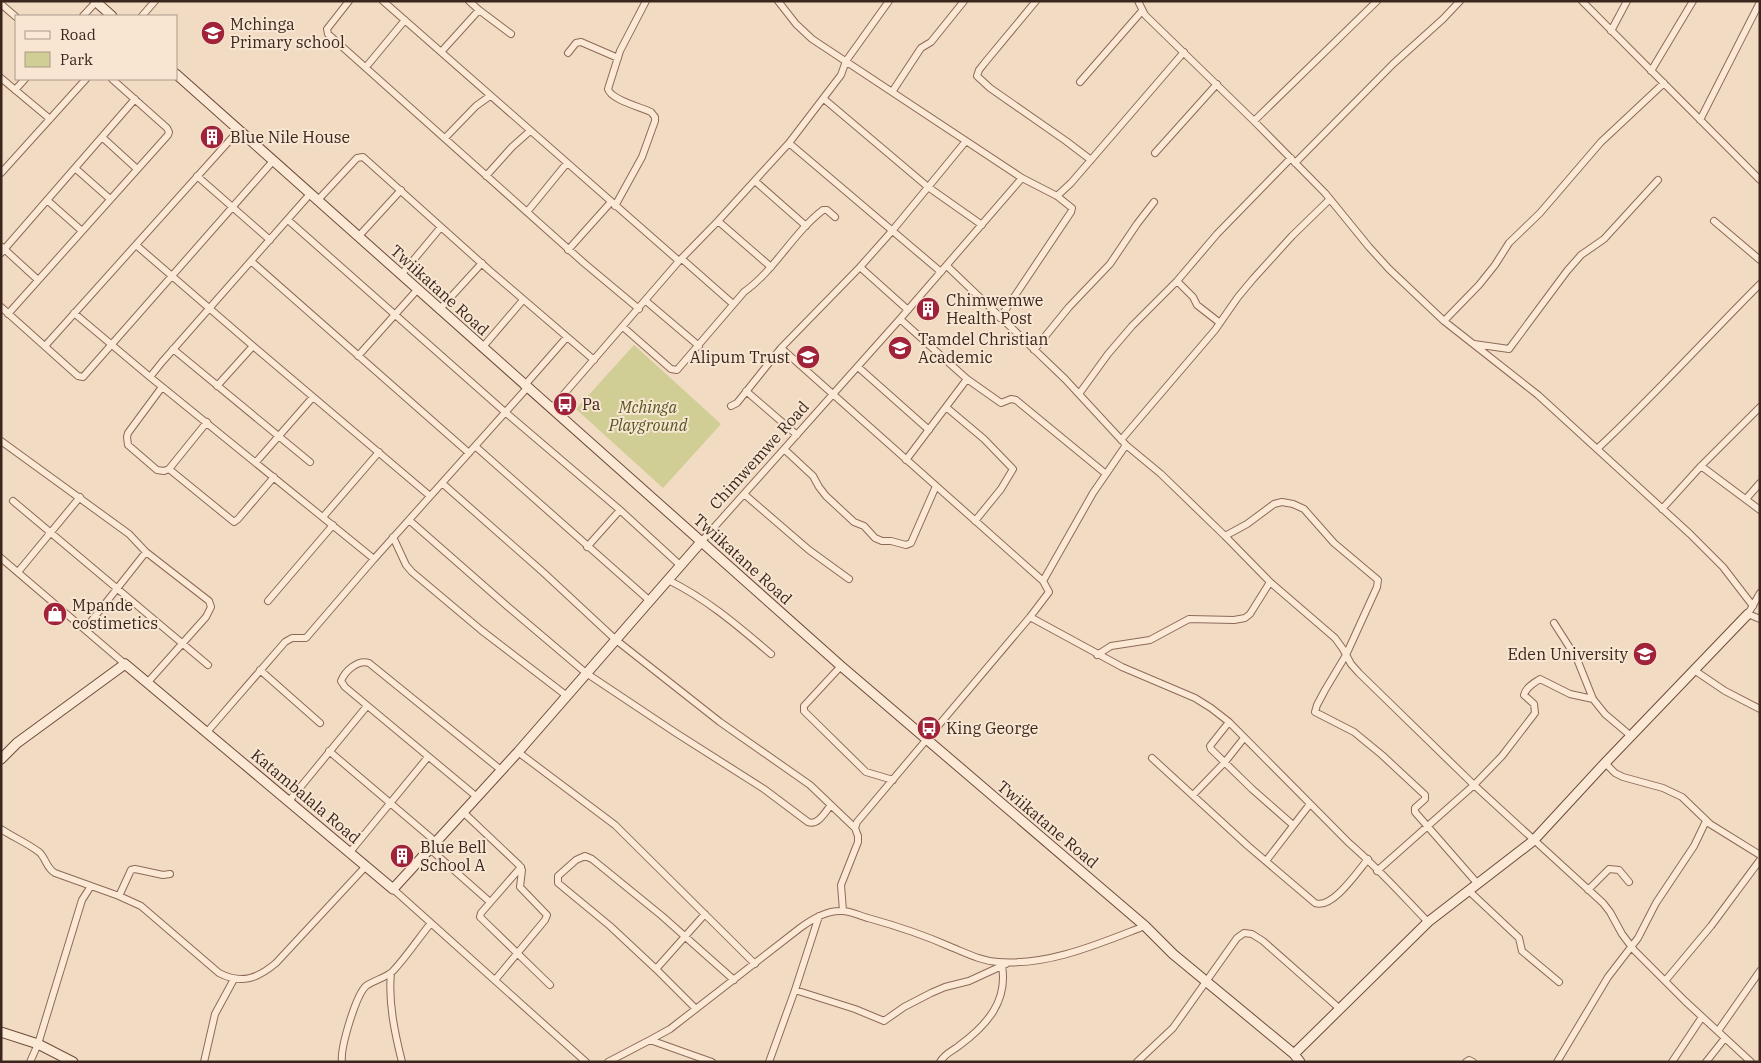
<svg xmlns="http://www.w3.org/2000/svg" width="1761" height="1063" font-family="'IBM Plex Serif',serif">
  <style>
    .green { fill: #d0cd95 }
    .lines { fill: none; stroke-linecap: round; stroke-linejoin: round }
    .street-casing { stroke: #8d6a58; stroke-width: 8 }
    .secondary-casing { stroke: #6e4b3b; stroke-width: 11 }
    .street { stroke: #fbe9d6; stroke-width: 6 }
    .secondary { stroke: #fbe9d6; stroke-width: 9 }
    .labels { text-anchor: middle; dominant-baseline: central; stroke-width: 4; stroke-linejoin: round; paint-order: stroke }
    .poi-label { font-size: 16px; fill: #3b261d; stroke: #f8e6d2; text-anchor: start }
    .street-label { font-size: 16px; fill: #3b261d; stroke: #f8e6d2 }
    .park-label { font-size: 16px; font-style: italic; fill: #555922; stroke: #f8e6d2 }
  </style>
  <rect width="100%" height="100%" fill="#f1dbc2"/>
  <path class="green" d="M 634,345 L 721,424 L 663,488 L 576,409 Z"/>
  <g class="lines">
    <g class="street-casing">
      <path id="street" d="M 349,1 L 327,29 L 328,34 L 584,263 L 639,309
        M 383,1 L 679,261
        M 469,1 L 479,10
        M 778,1 L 796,24 L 812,39 L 1022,178 L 1057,196 L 1072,208 L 1071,212 L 1000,318
        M 1036,1 L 987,60 L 979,70 L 977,76 L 990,88 L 1066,141 L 1091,160
        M 1138,1 L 1145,15 L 1254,121 L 1325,193 L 1369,247 L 1389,269 L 1444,321 L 1538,395 L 1690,534 L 1723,567 L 1753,606
        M 1582,1 L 1760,180
        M 1,4 L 16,17
        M 83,16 L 96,2
        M 142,16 L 155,1
        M 1611,31 L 1627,1
        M 441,52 L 479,10 L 511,34
        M 568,53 L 576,43 L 581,42 L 618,58
        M 366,67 L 405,20
        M 1651,71 L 1693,1
        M 1,78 L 50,119
        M 1080,82 L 1142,11
        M 15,90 L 25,79
        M 892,92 L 921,48 L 931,42 L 964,1
        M 824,99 L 928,187 L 982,225
        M 1700,120 L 1760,2
        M 1254,121 L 1377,1
        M 102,137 L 137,169
        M 445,138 L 476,106 L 490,96
        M 789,143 L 941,272
        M 1155,153 L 1217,84
        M 1295,163 L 1393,64 L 1443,19 L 1460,1
        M 75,168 L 110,199
        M 1,173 L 86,79
        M 197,176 L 270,240
        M 486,176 L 512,147 L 530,131
        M 755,181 L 806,226
        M 310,194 L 162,362 L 150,377 L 374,559 L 527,388
        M 1057,196 L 1071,183 L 1184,52
        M 47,200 L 82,231
        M 317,201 L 357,158 L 363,157 L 489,270 L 594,360
        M 615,206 L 642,157 L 655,121 L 655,117 L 651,112 C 641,107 611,100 608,89 L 620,51 L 646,1
        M 527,212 L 567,163
        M 288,220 L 505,412 L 620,510 L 681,566
        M 718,221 L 771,267
        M 1714,221 L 1760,260
        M 358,237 L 401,190
        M 136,245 L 253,346 L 430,496
        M 2,247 L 38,280
        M 568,250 L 611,202
        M 1,253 L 135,99
        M 682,259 L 733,304
        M 251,261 L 469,453
        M 947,266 L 1065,379 L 1126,445 L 1161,474 L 1225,536 L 1270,582 L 1335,638 L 1343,649 L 1351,664 L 1359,673 L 1474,785 L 1603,903 L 1610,912 L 1622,934 L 1634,950 L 1685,1001 L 1751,1062
        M 860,267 L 892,231 L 966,141
        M 401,275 L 441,227
        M 1177,281 L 1193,297 L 1197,305 L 1220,323
        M 646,301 L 699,346
        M 1,307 L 78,376 L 83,377 L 273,161
        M 439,310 L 482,263
        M 74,313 L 150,377
        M 8,314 L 168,135 L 169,132 L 167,128 L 112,79
        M 900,319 L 967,379 L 1001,403 L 1011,399 L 1016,400 L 1106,474
        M 1444,321 L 1479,285 L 1495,265 L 1509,243 L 1540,213 L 1601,142 L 1664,83
        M 623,327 L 671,369 L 677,370 L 744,292 C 775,270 793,233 823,210 L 827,210 L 835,217
        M 1474,344 L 1509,349 L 1567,271 L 1581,255 L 1604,239 L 1658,180
        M 45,346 L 239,130
        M 482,348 L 523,300
        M 781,348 L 1043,581 L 1049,592 L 1030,617 L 857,822 L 855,828
        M 173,349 L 310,462
        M 1034,350 L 1069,307 L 1110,264 L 1137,224 L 1154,202
        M 358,356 L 417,290
        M 858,367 L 929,430
        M 217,386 L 253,346
        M 524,386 L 567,337
        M 162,387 L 128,433 L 127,437 L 128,445 L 157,470 L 164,471 L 169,469 L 207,422
        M 746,391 L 797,435
        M 1079,394 L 1108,354 L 1132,326 L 1177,281 L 1217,234 L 1291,158
        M 731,406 L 737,403 L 781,348 L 860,267 L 908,310
        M 946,407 L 984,439 L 1013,469 L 1001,489 L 975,521
        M 551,409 L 679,261 L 718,221 L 789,143 L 841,75 L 846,61 L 889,1
        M 1121,440 L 1215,330 L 1238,297 L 1253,279 L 1292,236 L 1330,199
        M 1,441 L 129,534 L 146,552 L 209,601 L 211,607 L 206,617 L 148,682
        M 475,446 L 650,601
        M 784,449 L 813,476 L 819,487 L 826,496 L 854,522 L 864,526 L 875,538 L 882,541 L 891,541 L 906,545 L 911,543 L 936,486
        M 1597,449 C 1654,396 1705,339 1760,284
        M 906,460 L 967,379
        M 256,462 L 313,397
        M 1701,466 L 1760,510
        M 169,469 L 234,522 L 238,519 L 274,477
        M 442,483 L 544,573 L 616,640 L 720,722 L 810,785 L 855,828 L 858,836 L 858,842 L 841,885 L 843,911
        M 744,494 L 809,550 L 849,579
        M 1746,499 L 1760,483
        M 13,501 L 208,665
        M 1662,509 L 1701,466 L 1760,407
        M 323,517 L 379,452
        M 409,520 L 507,606 L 586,673 L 676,733 L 764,789 L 808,822 C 818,826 825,812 831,805
        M 1225,536 L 1247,524 L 1274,504 L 1282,502 L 1293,504 L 1304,509 L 1334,543 L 1378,580 L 1377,587 L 1346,655 L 1325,690 L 1317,705 L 1315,712 L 1354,732 L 1382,755 L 1425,795 L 1425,799 L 1415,808 L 1415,812 L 1477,883
        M 393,537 L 406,565 L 412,572 L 481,630 L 567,696
        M 701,542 L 900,319 L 1022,178
        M 587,547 L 620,510
        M 1,558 L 125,664
        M 18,572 L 80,497
        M 668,580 C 707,599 738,626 771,654
        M 1043,581 L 1093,493 L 1126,445
        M 1760,593 L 1748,614 L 1760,619
        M 268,601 L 333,525
        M 1030,617 L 1122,667 L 1195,698 L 1211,708 L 1229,722 L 1349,843 C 1377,867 1402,895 1428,922
        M 1554,623 L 1577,659 L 1593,699 L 1605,714 L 1631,736
        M 85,629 L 146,552
        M 1097,655 L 1111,646 L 1150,640 L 1189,619 L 1234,620 L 1245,618 L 1250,614 L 1270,582
        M 841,666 L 804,706 L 804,711 L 866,772 L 893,780
        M 260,670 L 320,723
        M 1694,670 L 1725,691 L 1760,709
        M 1229,722 L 1210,746 L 1211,749 L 1252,789 L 1293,825
        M 207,732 L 285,642 L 292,638 L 306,638 L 374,559
        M 329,751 L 436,842
        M 518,752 L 615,825 L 755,964
        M 1152,758 L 1248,846 L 1315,903 C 1332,910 1358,871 1368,859
        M 1605,763 L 1615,773 L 1623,777 L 1663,788 L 1682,797 L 1710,824 L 1760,855
        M 1193,795 L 1225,762 L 1244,738
        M 477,797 L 345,687 L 341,681 C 345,671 358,659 369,663 L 501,770
        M 289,801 L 367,706
        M 463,812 L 519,865 L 522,870 L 520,887 L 547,915 L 545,920 L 495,980
        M 1,829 C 13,837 27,843 39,852 C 46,858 46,868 55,873 L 119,896 L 141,906 L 219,973 C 242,985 258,978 276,963 L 366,866
        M 430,849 L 490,902
        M 350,852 L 428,757
        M 1266,861 L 1310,804
        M 521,867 L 481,913 L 480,917 L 550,985
        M 1377,871 L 1474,785 L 1502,756 L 1535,713 L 1534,704 L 1524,695 C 1526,687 1534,683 1540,679 L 1570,694 L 1593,699
        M 393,889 L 586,1062
        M 1588,890 L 1609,869 L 1619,870 L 1629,882
        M 1469,891 L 1519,938 L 1522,951 L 1559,982
        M 119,896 L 131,870 L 135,869 L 163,875 L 170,874
        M 656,969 L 705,914
        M 391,973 C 388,1002 395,1034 402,1062
        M 1665,981 L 1711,926 L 1760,860
        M 795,990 L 855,1009 L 884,1021 L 904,1007 L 931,993 L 945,987 L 969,981 L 1006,964
        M 696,1009 L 656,969 L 610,926 L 558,883 L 558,876 L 576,860 L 585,856 L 592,859 L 662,916 L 734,980
        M 1718,1031 L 1760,971
        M 650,1040 L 712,1062
        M 30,1062 L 38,1044 L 82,900 L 91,886
        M 204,1062 L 215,1014 L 234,979
        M 342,1062 C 340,1048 356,995 366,986 C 374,980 386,978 393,971 C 407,956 418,939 431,923
        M 608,1062 L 650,1040 L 670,1029 L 800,928 C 812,919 827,910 842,911 C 851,911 860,916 868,918 C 897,926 924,935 951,947 C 966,953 981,961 998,962 C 1049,966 1098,944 1145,926
        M 769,1062 L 795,990 L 819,916
        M 940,1062 C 945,1053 953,1051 960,1045 C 987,1025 1008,1001 1002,966
        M 1137,1062 L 1173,1028 L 1237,938 L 1244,933 L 1252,934 L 1263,941 L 1340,1009
        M 1466,1062 L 1469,1060 L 1473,1062
        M 1557,1062 L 1608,977 L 1638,938 L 1656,903 L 1694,846 L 1706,821
        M 1672,1062 L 1702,1017
        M 1706,1062 L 1725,1038"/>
    </g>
    <g class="secondary-casing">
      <path id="secondary" d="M 95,1 L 112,16
        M 176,74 L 841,666 L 1145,926 L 1173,954 L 1294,1054 L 1300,1062
        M 1,759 L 17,743 L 125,664 L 393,889 L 518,752 L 701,542
        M 1,1032 L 38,1044 L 73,1062
        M 1294,1054 L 1428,922 L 1533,841 L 1605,763 L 1748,614"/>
    </g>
    <use href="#street" class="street"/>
    <use href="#secondary" class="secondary"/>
  </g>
  <defs>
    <g id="school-disc" transform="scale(1.25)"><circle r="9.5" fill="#a0233a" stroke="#f8e6d2"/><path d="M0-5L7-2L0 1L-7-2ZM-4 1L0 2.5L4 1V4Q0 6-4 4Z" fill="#fff"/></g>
    <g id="building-disc" transform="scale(1.25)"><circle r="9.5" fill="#a0233a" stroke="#f8e6d2"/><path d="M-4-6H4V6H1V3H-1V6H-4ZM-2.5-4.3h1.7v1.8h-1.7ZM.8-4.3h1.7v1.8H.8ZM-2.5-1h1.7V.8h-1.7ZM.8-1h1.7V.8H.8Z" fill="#fff"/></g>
    <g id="bus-disc" transform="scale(1.25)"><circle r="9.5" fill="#a0233a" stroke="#f8e6d2"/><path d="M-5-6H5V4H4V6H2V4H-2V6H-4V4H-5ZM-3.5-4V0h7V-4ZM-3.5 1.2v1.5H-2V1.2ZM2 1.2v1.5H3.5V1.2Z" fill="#fff"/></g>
    <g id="shop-disc" transform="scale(1.25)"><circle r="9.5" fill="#a0233a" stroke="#f8e6d2"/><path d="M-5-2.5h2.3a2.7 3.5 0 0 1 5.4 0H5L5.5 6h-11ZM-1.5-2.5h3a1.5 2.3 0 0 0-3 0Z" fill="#fff"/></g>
    <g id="university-disc" transform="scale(1.25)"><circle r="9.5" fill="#a0233a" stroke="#f8e6d2"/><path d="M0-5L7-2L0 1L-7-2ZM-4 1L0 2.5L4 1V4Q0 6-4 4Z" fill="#fff"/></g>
  </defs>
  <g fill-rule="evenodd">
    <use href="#school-disc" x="213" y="33"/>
    <use href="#building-disc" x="212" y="137"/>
    <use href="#building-disc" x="928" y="309"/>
    <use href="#school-disc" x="900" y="348"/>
    <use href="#school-disc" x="808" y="357"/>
    <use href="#bus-disc" x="565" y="404"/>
    <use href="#shop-disc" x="55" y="614"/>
    <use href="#university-disc" x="1645" y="654"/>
    <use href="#bus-disc" x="929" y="728"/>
    <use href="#building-disc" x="402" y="856"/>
  </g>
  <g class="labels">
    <g class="poi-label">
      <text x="230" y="24">Mchinga<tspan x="230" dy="18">Primary school</tspan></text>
      <text x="230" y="137">Blue Nile House</text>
      <text x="946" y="300">Chimwemwe<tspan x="946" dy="18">Health Post</tspan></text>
      <text x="918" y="339">Tamdel Christian<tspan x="918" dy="18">Academic</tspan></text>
      <text x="790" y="357" text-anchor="end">Alipum Trust</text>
      <text x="582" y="404">Pa</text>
      <text x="72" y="605">Mpande<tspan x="72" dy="18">costimetics</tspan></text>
      <text x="1628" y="654" text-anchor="end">Eden University</text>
      <text x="946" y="728">King George</text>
      <text x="420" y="847">Blue Bell<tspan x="420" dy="18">School A</tspan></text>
    </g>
    <g class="street-label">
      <text transform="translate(440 290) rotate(42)">Twiikatane Road</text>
      <text transform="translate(759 455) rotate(-48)">Chimwemwe Road</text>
      <text transform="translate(743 559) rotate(42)">Twiikatane Road</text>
      <text transform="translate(306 796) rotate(40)">Katambalala Road</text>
      <text transform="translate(1048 824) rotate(40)">Twiikatane Road</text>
    </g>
    <g class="park-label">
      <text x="648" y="407">Mchinga<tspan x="648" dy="18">Playground</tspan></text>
    </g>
  </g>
  <rect width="1761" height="1063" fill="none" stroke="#3b261d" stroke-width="5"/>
  <rect x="15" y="15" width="162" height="65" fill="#f8e6d2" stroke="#ac998a"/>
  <rect x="25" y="31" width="25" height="8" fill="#fbe9d6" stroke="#ac998a"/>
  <text x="60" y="40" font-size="15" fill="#3b261d">Road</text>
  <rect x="25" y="52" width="25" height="15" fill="#d0cd95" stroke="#ac998a"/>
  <text x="60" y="65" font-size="15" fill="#3b261d">Park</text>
</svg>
